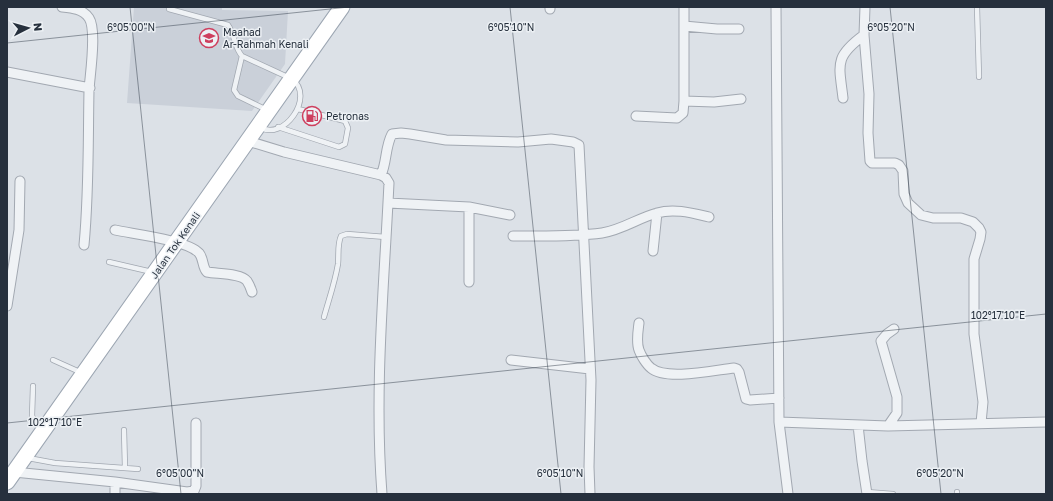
<svg xmlns="http://www.w3.org/2000/svg" width="1053" height="501" font-family="'Golos Text',sans-serif">
  <style>
    .built { fill: #cad0d9 }
    .lines { fill: none; stroke-linecap: round; stroke-linejoin: round }
    .lane-casing { stroke: #a2a8b1; stroke-width: 6 }
    .street-casing { stroke: #a2a8b1; stroke-width: 11 }
    .primary-casing { stroke: #9ca6b2; stroke-width: 17 }
    .lane { stroke: #eff2f5; stroke-width: 4.5 }
    .street { stroke: #eff2f5; stroke-width: 9 }
    .primary { stroke: #fff; stroke-width: 15 }
    .ticks { fill: none; stroke: #26303d; stroke-width: 1; stroke-opacity: 0.45 }
    .labels { text-anchor: middle; dominant-baseline: central; stroke-width: 3; stroke-linejoin: round; paint-order: stroke }
    .poi-label { font-size: 10px; fill: #26303d; stroke: #ecf0f4; text-anchor: start }
    .street-label { font-size: 10px; fill: #26303d; stroke: #ecf0f4 }
    .ticks-label { font-size: 10px; text-anchor: middle; fill: #26303d; stroke: #ecf0f4; stroke-width: 3; stroke-linejoin: round; paint-order: stroke }
  </style>
  <rect width="100%" height="100%" fill="#dce1e7"/>
  <path class="built" d="M 134,7 L 222,7 L 222,10 L 288,11 L 285,64 L 252,111 L 127,103 Z"/>
  <g class="lines">
    <g class="lane-casing">
      <path id="lane" d="M 977,7 L 979,77
        M 169,9 L 228,25 C 235,35 234,47 242,56
        M 260,127 C 283,142 316,97 292,79 L 242,56 L 234,90 L 238,96 L 267,110
        M 278,127 L 339,147 L 345,144 L 348,128 L 345,121 L 298,109
        M 109,262 L 152,272
        M 324,317 C 329,299 335,282 338,264 C 339,255 337,245 341,236 L 347,234 L 386,237
        M 53,360 L 82,373
        M 33,386 L 32,416 L 41,430
        M 124,430 L 125,468
        M 28,458 L 55,463 L 138,469
        M 867,492 L 893,494
        M 957,492 L 957,494"/>
    </g>
    <g class="street-casing">
      <path id="street" d="M 62,7 C 72,8 83,9 89,18 C 97,30 90,74 89,90 C 88,142 89,193 84,245
        M 684,7 L 684,101 L 714,102 L 741,99
        M 776,7 L 779,422 L 788,494
        M 550,9 L 550,7
        M 684,26 L 717,29 L 739,29
        M 864,35 L 869,94 L 868,133 L 870,161 L 872,163 L 895,163 L 899,165 L 903,171 L 904,194 L 908,203 L 921,215 L 933,218 L 961,218 L 973,222 L 979,228 L 981,232 L 980,239 L 974,259 L 974,334 L 983,402 L 981,423
        M 7,72 L 90,88
        M 843,98 C 839,64 834,57 864,35 L 865,7
        M 636,116 L 677,118 L 683,113 L 684,101
        M 248,141 L 284,152 L 381,175 L 386,178 L 389,183 C 384,287 374,390 382,494
        M 381,175 C 387,162 385,147 392,134 L 401,133 L 410,134 L 446,140 L 518,142 L 551,139 L 573,142 L 579,145 L 591,380 L 589,467 L 590,494
        M 388,203 L 469,207 L 510,215
        M 469,207 L 469,282
        M 115,230 C 133,234 187,240 199,253 C 204,259 202,267 207,272 C 217,274 241,273 247,281 C 249,284 251,289 252,292
        M 513,236 C 543,236 573,237 602,233 C 622,230 638,218 657,213 C 674,208 692,213 709,217
        M 653,251 L 657,213
        M 7,306 L 19,230 L 20,181
        M 639,323 C 638,331 636,342 639,350 C 641,356 647,365 651,368 C 666,381 715,370 734,368 L 737,369 L 739,372 L 746,399 L 750,400 L 779,398
        M 511,360 L 590,369
        M 779,422 L 888,426 L 1046,422
        M 858,425 L 862,461 L 867,494
        M 888,426 L 897,413 L 897,397 L 881,341 L 887,334 L 894,329
        M 14,472 L 115,482 L 187,492 L 194,491 L 196,486 L 196,423
        M 115,494 L 115,482"/>
    </g>
    <g class="primary-casing">
      <path id="primary" d="M 7,482 L 342,7"/>
    </g>
    <use href="#lane" class="lane"/>
    <use href="#street" class="street"/>
    <use href="#primary" class="primary"/>
  </g>
  <path class="ticks" d="M 130,7 L 181,494M 510,7 L 561,494M 890,7 L 941,494M 7,43 L 349,7M 7,423 L 1046,314"/>
  <defs>
    <g id="school-ring" transform="scale(1)"><circle r="9.5" fill="#ecf0f4" stroke="#ce3f5e" stroke-width="1.5"/><path d="M0-5L7-2L0 1L-7-2ZM-4 1L0 2.5L4 1V4Q0 6-4 4Z" fill="#ce3f5e"/></g>
    <g id="fuel-ring" transform="scale(1)"><circle r="9.5" fill="#ecf0f4" stroke="#ce3f5e" stroke-width="1.5"/><path d="M-5.5-6h7V0h2V4h1.3V-2.5L3-4.5l.8-.8L6-3V5H2.5V1h-1V6h-7ZM-4.2-4.7v3.2H.2V-4.7Z" fill="#ce3f5e"/></g>
  </defs>
  <g fill-rule="evenodd">
    <use href="#school-ring" x="209" y="38"/>
    <use href="#fuel-ring" x="312" y="116"/>
  </g>
  <g class="labels">
    <g class="poi-label">
      <text x="223" y="32">Maahad<tspan x="223" dy="12">Ar-Rahmah Kenali</tspan></text>
      <text x="326" y="116">Petronas</text>
    </g>
    <g class="street-label">
      <text transform="translate(175 245) rotate(-55)">Jalan Tok Kenali</text>
    </g>
  </g>
  <g class="ticks-label">
    <text x="131" y="31">6°05'00"N</text>
    <text x="511" y="31">6°05'10"N</text>
    <text x="891" y="31">6°05'20"N</text>
    <text x="998" y="319">102°17'10"E</text>
    <text x="55" y="426">102°17'10"E</text>
    <text x="180" y="477">6°05'00"N</text>
    <text x="560" y="477">6°05'10"N</text>
    <text x="940" y="477">6°05'20"N</text>
  </g>
  <rect width="1053" height="501" fill="none" stroke="#26303d" stroke-width="16"/>
  <g transform="translate(28 28) rotate(84)" stroke="#ecf0f4" stroke-width="3" paint-order="stroke">
  <path d="M0-3L7 15L0 10L-7 15Z" fill="#26303d"/>
  <text y="-6" font-size="11" font-weight="bold" text-anchor="middle" fill="#26303d">N</text>
  </g>
</svg>
